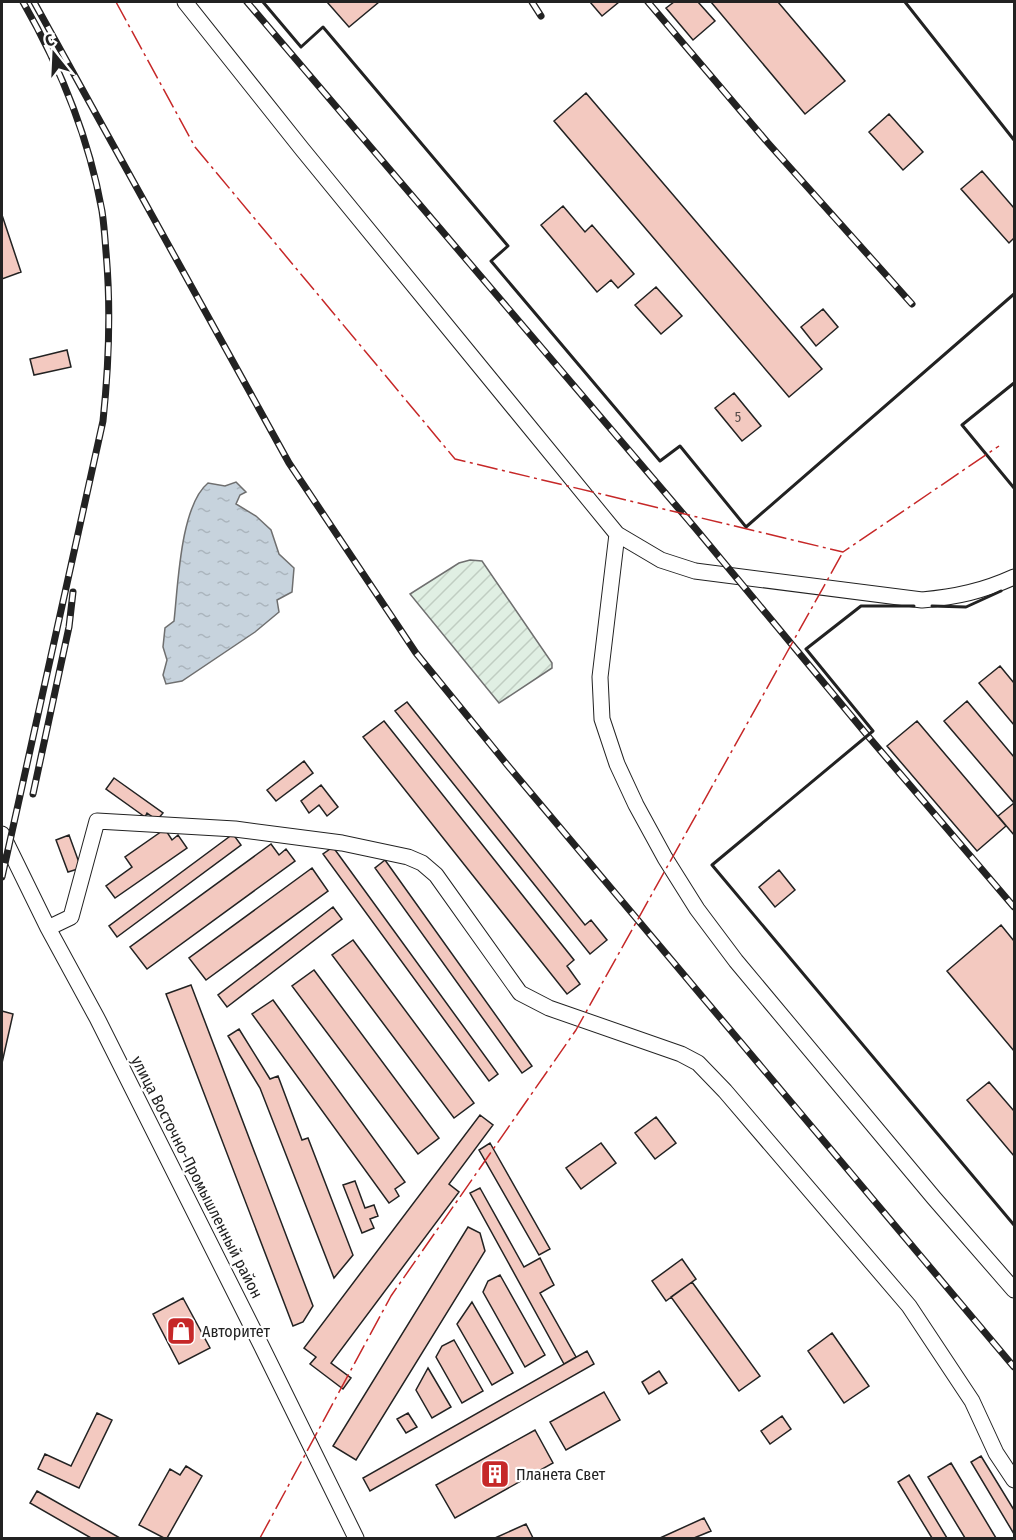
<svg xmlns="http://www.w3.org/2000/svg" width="1016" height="1540" font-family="'Fira Sans Condensed',sans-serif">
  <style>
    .garden { fill: url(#garden-furrows); stroke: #6f6f6f; stroke-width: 1.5 }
    .water { fill: url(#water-ripples); stroke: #6f6f6f; stroke-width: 1.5 }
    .building { fill: #f3c9c0; stroke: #222; stroke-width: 1.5 }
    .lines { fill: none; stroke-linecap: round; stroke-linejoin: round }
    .minor-casing { stroke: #222; stroke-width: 17 }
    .minor { stroke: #fff; stroke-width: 15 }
    .rail-casing { stroke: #222; stroke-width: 7 }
    .rail { stroke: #fff; stroke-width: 4.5; stroke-dasharray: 14; stroke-linecap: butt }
    .wall { stroke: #222; stroke-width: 3 }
    .power { stroke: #c62828; stroke-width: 1.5; stroke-dasharray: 21 4.5 3 4.5; stroke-linecap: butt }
    .labels { text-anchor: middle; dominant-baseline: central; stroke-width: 4.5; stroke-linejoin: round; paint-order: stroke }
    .number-label { font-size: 14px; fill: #564c4a }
    .street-label { font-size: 16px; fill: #222; stroke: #fff }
    .poi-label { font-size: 16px; fill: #222; stroke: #fff; text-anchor: start }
  </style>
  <defs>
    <pattern id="garden-furrows" width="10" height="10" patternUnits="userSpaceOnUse" patternTransform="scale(1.5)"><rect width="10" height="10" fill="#e0efe3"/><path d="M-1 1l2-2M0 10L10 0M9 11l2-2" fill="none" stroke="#c0cdc2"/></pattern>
    <pattern id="water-ripples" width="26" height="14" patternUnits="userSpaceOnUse" patternTransform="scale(1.5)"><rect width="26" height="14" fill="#c7d3dd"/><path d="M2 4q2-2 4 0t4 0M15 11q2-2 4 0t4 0" fill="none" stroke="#abb5bd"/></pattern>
  </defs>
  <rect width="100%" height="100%" fill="#fff"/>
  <path class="garden" d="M 470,560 L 482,561 L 552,663 L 552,668 L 499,703 L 410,594 L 459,563 Z"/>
  <path class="water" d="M 236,482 L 246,492 L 240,495 L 236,504 L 256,516 L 271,530 L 279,554 L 294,568 L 292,592 L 277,600 L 279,612 L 255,632 L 182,681 L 166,684 L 163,675 L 167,660 L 163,647 L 165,628 L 174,621 C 178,587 180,506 208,483 L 225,486 Z"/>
  <path class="building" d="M 327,2 L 379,2 L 349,27 Z
    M 590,2 L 619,2 L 602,16 Z
    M 674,2 L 698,2 L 715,21 L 693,40 L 666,8 Z
    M 711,2 L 778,2 L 845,81 L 805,114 Z
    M 586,93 L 822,369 L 789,397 L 554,121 Z
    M 889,114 L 923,152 L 903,170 L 869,132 Z
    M 982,171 L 1014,208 L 1014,238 L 1009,243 L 961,189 Z
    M 563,206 L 585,232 L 592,225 L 634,274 L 618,288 L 611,280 L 597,292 L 541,225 Z
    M 2,215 L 21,272 L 2,279 Z
    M 656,287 L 682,316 L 661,334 L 635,305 Z
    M 823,309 L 838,327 L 816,346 L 801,327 Z
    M 67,350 L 71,367 L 34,375 L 30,359 Z
    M 734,393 L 761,426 L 742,441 L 715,408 Z
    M 1000,666 L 1014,683 L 1014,725 L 979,683 Z
    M 967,701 L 1014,757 L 1014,835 L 998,816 L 1014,803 L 944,721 Z
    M 407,702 L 585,925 L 591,920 L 607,940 L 590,954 L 395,711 Z
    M 384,721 L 574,960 L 567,966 L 580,984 L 567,994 L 363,737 Z
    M 917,721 L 1006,826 L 977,851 L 887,746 Z
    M 304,761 L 313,773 L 276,801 L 267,790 Z
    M 114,778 L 163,813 L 157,820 L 147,813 L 145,817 L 106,789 Z
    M 321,785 L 338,807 L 327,816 L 319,805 L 309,813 L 301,801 Z
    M 165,829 L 172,840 L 178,835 L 187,848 L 115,898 L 106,886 L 132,867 L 125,857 Z
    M 233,834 L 241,845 L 117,937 L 109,926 Z
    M 69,835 L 81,868 L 68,872 L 56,840 Z
    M 271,844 L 279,855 L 286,849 L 295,861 L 147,969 L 130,947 Z
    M 333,847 L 498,1074 L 489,1081 L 323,854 Z
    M 385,860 L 532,1066 L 522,1073 L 375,868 Z
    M 312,868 L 328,891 L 206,980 L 189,958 Z
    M 779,870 L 795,890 L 775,907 L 759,887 Z
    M 333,907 L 342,919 L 227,1007 L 218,995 Z
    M 1001,925 L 1014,941 L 1014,1051 L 947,971 Z
    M 353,940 L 474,1103 L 454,1118 L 332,955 Z
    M 314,970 L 439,1138 L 418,1154 L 292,986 Z
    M 191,985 L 313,1306 L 303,1322 L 293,1326 L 166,994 Z
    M 273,1000 L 405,1182 L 395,1189 L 399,1196 L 389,1203 L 252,1014 Z
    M 2,1011 L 13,1014 L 2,1063 Z
    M 239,1029 L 270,1079 L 278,1076 L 302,1140 L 308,1138 L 353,1255 L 334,1278 L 260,1088 L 228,1036 Z
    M 989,1082 L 1014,1111 L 1014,1156 L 967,1100 Z
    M 480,1115 L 493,1125 L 449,1184 L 459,1192 L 331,1363 L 351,1378 L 343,1389 L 310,1364 L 316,1357 L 304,1348 Z
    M 656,1117 L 676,1143 L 655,1159 L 635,1133 Z
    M 490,1143 L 550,1249 L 539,1255 L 479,1150 Z
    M 601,1143 L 616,1163 L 581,1189 L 566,1168 Z
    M 355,1181 L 365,1208 L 374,1205 L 378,1216 L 370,1219 L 374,1228 L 362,1233 L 343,1185 Z
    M 480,1188 L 524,1267 L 540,1258 L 554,1285 L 540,1293 L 576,1357 L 564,1364 L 470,1193 Z
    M 468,1227 L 480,1233 L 485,1251 L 356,1460 L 333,1446 Z
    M 682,1259 L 696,1279 L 666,1301 L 652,1281 Z
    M 500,1275 L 545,1355 L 525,1367 L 483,1292 L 488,1281 Z
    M 692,1282 L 760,1376 L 739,1391 L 671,1297 Z
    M 183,1298 L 210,1348 L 179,1364 L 153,1314 Z
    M 472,1302 L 513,1373 L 492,1385 L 457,1324 Z
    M 832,1333 L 869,1386 L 844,1403 L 808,1351 Z
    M 454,1340 L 483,1391 L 462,1403 L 436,1357 L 442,1346 Z
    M 587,1351 L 594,1364 L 370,1491 L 363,1478 Z
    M 428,1368 L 451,1407 L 432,1418 L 416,1390 Z
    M 659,1371 L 667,1383 L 649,1394 L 642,1382 Z
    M 604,1392 L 620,1420 L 566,1450 L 550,1422 Z
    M 97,1413 L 112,1420 L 79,1488 L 38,1469 L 45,1454 L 71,1466 Z
    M 408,1413 L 417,1427 L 406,1433 L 397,1419 Z
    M 782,1416 L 791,1429 L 770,1444 L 761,1431 Z
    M 535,1430 L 553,1463 L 455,1518 L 436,1485 Z
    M 981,1456 L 1014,1510 L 1014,1534 L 971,1462 Z
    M 951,1463 L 996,1538 L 965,1538 L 928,1477 Z
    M 186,1466 L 202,1476 L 167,1538 L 164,1538 L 139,1525 L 170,1469 L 180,1475 Z
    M 909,1475 L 947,1538 L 932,1538 L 898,1482 Z
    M 37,1491 L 120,1538 L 91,1538 L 30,1503 Z
    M 704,1518 L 711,1531 L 694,1538 L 660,1538 Z
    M 526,1524 L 533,1538 L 495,1538 Z"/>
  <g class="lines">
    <g class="minor-casing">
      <path id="minor" d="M 185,2 L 302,149 L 617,534 L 661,560 L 695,571 L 922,600 C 956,597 983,591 1014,577
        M 617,534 L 600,677 L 602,719 L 617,764 L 636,805 L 665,858 L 697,909 L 736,961 L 934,1198 L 1014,1290
        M 2,834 L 48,928 L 97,1018 L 261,1345 L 356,1538
        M 48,928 L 71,917 L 97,821 L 235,829 L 342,843 L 408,857 L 422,863 L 436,875 L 520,993 L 549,1008 L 681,1054 L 698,1063 L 725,1091 L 909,1306 L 972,1401 L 996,1453 L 1014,1480"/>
    </g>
    <use href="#minor" class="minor"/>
    <g class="rail-casing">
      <path id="rail" d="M 34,2 L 289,463 L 416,653 L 509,767 L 1014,1367
        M 247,2 L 696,529 L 867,735 L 1014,907
        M 532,2 L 541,16
        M 648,2 L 768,143 L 912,304
        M 33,794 L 69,627 L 73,592
        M 2,877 L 103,421 C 109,364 111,308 106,252 C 105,238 104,224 102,211 C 89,138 59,65 23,2"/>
    </g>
    <use href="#rail" class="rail"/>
    <path class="wall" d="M 263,2 L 301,47 L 323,27 L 508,246 L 491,261 L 660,461 L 680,446 L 746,527 L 1014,294
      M 905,2 L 1014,140
      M 1014,383 L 962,425 L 1014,488
      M 914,606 L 861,606 L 806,649 L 873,731 L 712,865 L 1014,1225
      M 932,606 L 966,607 L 1001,591"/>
    <path class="power" d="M 116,2 L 195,147 L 455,459 L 843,552 L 999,446
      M 260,1538 L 391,1296 L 576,1030 L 843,552"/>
  </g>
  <defs>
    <g id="shop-square" transform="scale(1.5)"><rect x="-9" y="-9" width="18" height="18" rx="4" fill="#c62828" stroke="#fff"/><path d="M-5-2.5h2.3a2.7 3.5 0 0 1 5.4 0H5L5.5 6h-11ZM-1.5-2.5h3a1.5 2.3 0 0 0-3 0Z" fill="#fff"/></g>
    <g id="building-square" transform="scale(1.5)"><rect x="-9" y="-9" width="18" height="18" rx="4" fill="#c62828" stroke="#fff"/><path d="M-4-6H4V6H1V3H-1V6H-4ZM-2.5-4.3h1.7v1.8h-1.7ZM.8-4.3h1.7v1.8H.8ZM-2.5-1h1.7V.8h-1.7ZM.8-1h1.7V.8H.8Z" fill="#fff"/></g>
  </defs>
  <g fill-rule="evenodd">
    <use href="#shop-square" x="181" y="1331"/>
    <use href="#building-square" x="495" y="1474"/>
  </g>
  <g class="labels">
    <g class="number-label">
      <text x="738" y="417">5</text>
    </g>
    <g class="street-label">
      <text transform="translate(197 1177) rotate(63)">улица Восточно-Промышленный район</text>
    </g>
    <g class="poi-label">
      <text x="202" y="1331">Авторитет</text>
      <text x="516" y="1474">Планета Свет</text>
    </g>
  </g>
  <rect width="1016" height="1540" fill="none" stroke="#222222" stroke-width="6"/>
  <g transform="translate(54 54) rotate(342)" stroke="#ffffff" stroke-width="4.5" paint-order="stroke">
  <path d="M0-4.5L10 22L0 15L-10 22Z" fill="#222222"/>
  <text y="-9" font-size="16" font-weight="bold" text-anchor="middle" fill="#222222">С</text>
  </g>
</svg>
